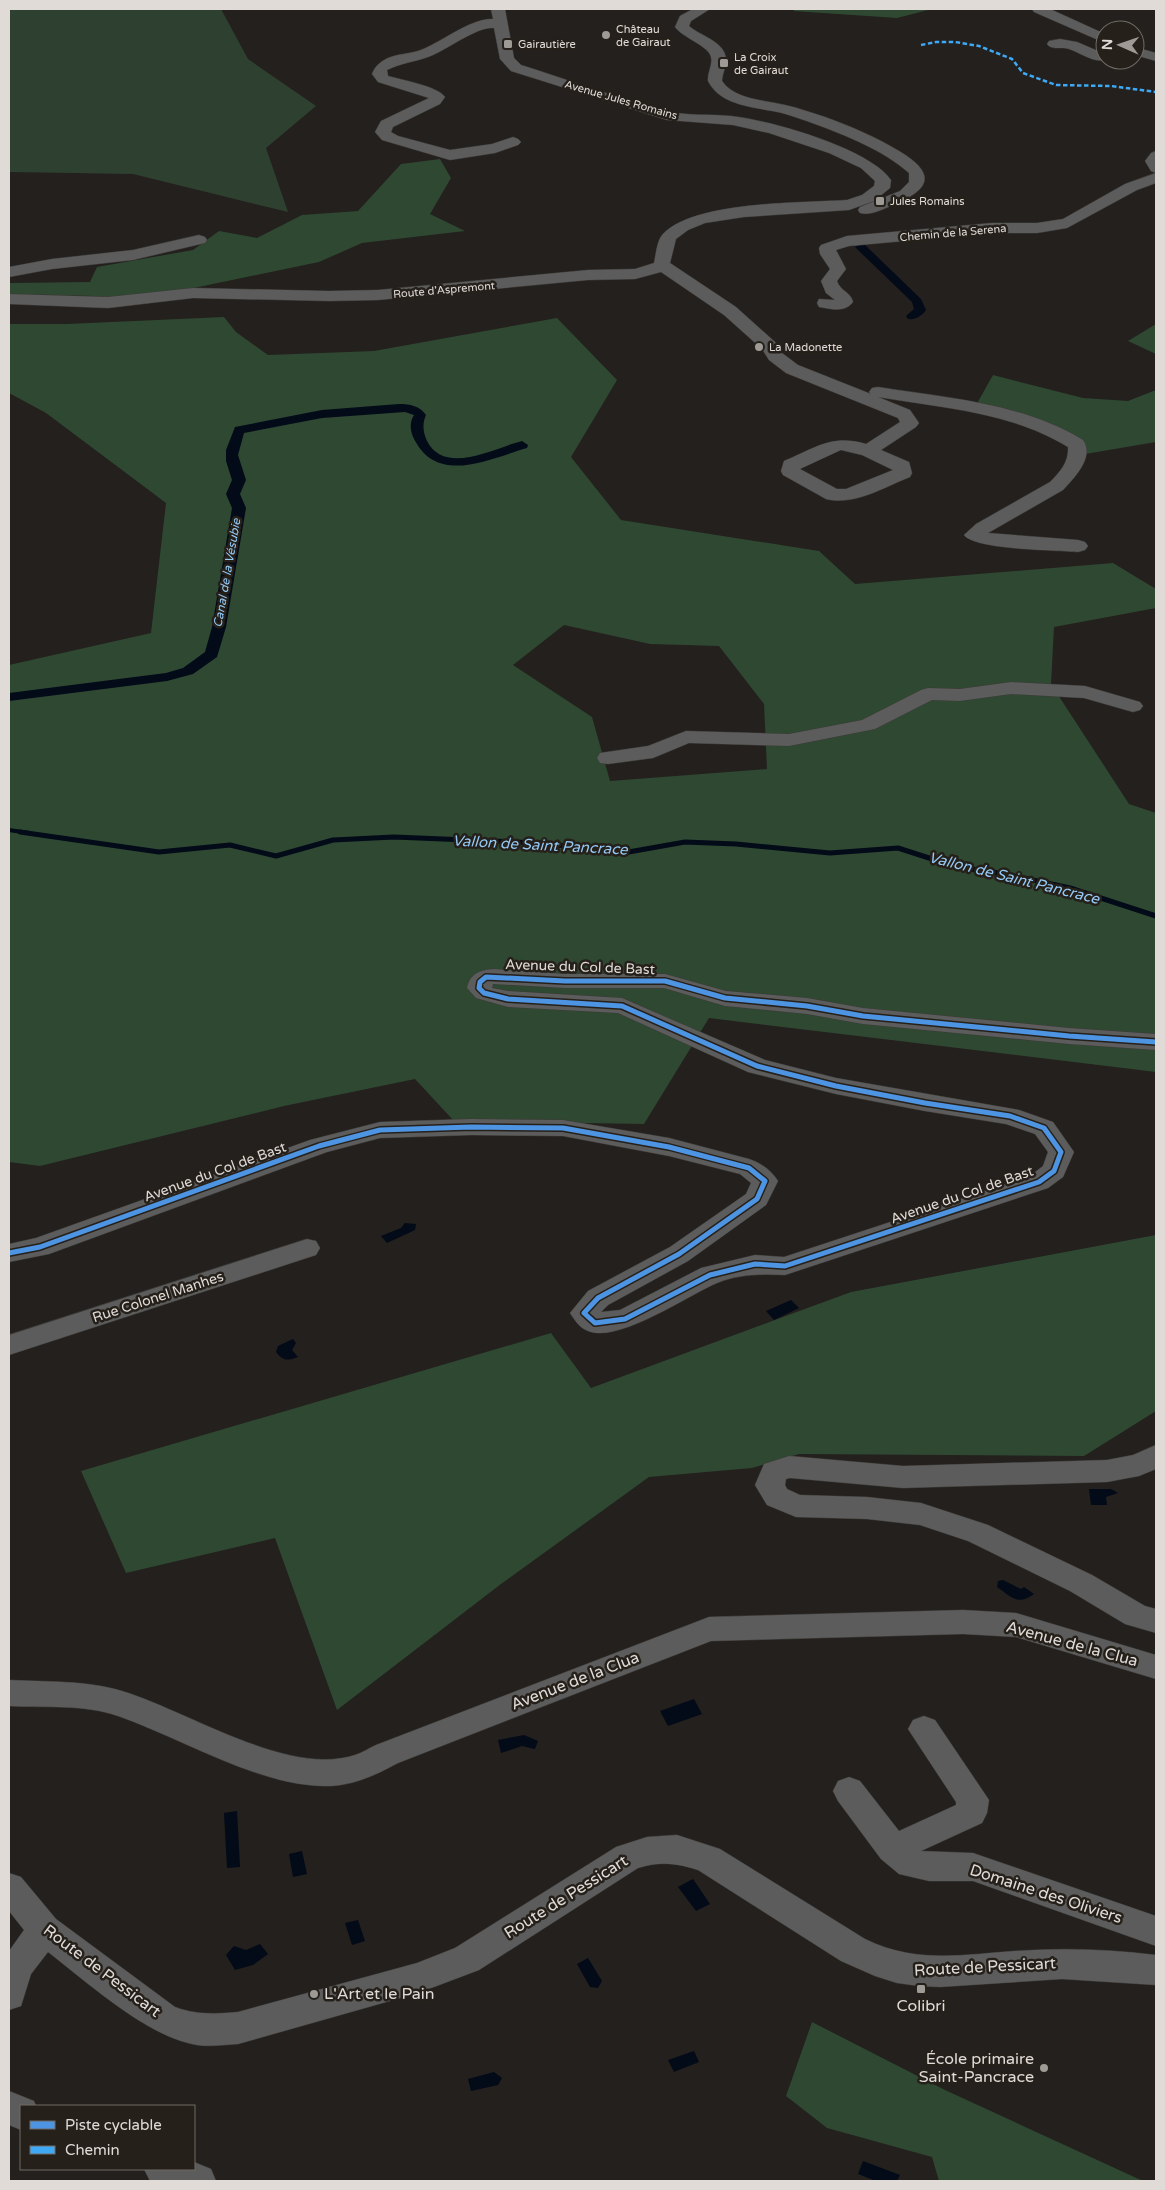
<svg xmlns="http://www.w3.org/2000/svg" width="1165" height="2190" font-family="'Varela Round',sans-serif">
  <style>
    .green { fill: #2e4030 }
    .forest { fill: #2f4832; fill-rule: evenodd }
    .water { fill: #030a18 }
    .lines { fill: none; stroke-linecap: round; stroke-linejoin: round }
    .stream-far1 { stroke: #030a18; stroke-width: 4 }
    .stream { stroke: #030a18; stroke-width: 5 }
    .canal { fill: #030a18; fill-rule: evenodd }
    .minor-casing { stroke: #3d3a38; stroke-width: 1 }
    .minor { fill: #5b5c5b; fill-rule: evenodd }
    .quiet { stroke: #3fa9f5; stroke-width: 2.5; stroke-dasharray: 4.5 2.5; stroke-linecap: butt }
    .cycleway-casing { stroke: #26201a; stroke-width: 8 }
    .cycleway { stroke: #4d94e3; stroke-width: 5 }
    .poi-dot { fill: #9e9a96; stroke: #26201a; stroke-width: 2 }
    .labels { text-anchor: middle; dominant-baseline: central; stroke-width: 5; stroke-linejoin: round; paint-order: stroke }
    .far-poi-label { font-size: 11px; fill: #e0dbd7; stroke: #26201a; text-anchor: start }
    .far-street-label { font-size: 11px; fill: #e0dbd7; stroke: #26201a }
    .far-water-label { font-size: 12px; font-style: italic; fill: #94c9f6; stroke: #26201a }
    .street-label { font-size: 14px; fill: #e0dbd7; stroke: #26201a }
    .water-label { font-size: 15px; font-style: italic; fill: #94c9f6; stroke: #26201a }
    .near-street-label { font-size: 16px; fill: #e0dbd7; stroke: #26201a }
    .near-poi-label { font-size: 16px; fill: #e0dbd7; stroke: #26201a; text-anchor: start }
  </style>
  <rect width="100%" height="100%" fill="#23201d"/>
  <path class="green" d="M 9,9 L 221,9 L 248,59 L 316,106 L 266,148 L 288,212 L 133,174 L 9,172 Z"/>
  <path class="forest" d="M 796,9 L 932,9 L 897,18 L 793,11 Z
    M 440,159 L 451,178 L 430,214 L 465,231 L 362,243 L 319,262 L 189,289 L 117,298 L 93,296 L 9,294 L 9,283 L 90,282 L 97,267 L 193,250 L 219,231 L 257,238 L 302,215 L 358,211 L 401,164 Z
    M 224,317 L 236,332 L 268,355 L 374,351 L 557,318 L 617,380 L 571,457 L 621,520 L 819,551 L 855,584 L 1113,563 L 1156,589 L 1156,608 L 1054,627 L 1051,684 L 1129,804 L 1156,813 L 1156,1072 L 709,1018 L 644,1124 L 454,1121 L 415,1079 L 284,1106 L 40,1166 L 9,1162 L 9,665 L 151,633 L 166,503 L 46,413 L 9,393 L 9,324 L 67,324 ZM 564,625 L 650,644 L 719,646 L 764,704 L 767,769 L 610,781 L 592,717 L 513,665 Z
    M 1156,324 L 1156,354 L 1128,341 Z
    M 993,375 L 1083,398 L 1128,401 L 1156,390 L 1156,442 L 1085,454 L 1046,422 L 975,407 Z
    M 1156,1235 L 1156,1411 L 1084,1456 L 799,1454 L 752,1468 L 649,1477 L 501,1584 L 337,1710 L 275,1538 L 126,1573 L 81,1471 L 551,1333 L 591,1388 L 851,1292 Z
    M 812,2022 L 945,2090 L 1143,2181 L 939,2181 L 932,2157 L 827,2128 L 786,2096 Z"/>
  <path class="water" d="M 405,1223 L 416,1224 L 415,1230 L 387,1243 L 381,1236 L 401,1228 Z
    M 791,1300 L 799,1308 L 774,1320 L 766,1311 Z
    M 293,1339 L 296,1343 L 292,1350 L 298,1357 C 287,1361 283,1361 276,1352 L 278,1346 Z
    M 1089,1489 L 1111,1489 L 1118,1493 L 1106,1497 L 1107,1505 L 1091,1505 Z
    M 1003,1580 L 1021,1589 L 1024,1587 L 1034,1594 C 1017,1606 1012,1597 997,1587 L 998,1581 Z
    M 694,1699 L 702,1714 L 668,1726 L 660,1711 Z
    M 524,1735 L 538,1741 L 535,1749 L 522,1746 L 501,1753 L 498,1740 Z
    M 237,1811 L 240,1867 L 227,1868 L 224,1813 Z
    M 302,1851 L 307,1874 L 293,1877 L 289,1854 Z
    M 693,1879 L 710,1904 L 696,1911 L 678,1887 Z
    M 358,1920 L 365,1941 L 352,1945 L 345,1923 Z
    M 260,1944 L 268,1954 L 253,1965 L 235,1970 L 226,1955 L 234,1946 L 246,1950 Z
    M 588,1958 L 602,1981 L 598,1988 L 590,1987 L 577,1964 Z
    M 694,2051 L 699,2062 L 674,2072 L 668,2060 Z
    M 494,2072 L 502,2078 L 498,2085 L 471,2091 L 468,2079 Z
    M 863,2161 L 900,2175 L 897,2181 L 876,2181 L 858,2174 Z"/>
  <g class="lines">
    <path class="stream-far1" d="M 9,830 L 29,833"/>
    <path class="stream" d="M 20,832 L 159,852 L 230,845 L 276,856 L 333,840 L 394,837 L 541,843 L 623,853 L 685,842 L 736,844 L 830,853 L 898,848 L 957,867 L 1005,874 L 1070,888 L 1156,916"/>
    <path class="canal" d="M 861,244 L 865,245 L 921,299 L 926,310 C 922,316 915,320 908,319 L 906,316 L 914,309 L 912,302 L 857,249 L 855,247 Z
      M 399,404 C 410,404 420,406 426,415 C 422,424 423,432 427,441 C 445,476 494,448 522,441 L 528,445 L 527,448 C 492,458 441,484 417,444 C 411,435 408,425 414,415 L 405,412 L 322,418 L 244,433 L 238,455 L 246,480 L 240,494 L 246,508 L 226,627 L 217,657 L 193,674 L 167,681 L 9,701 L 9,693 L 166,673 L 183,668 L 205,652 L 212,627 L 232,508 L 226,494 L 232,480 L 226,461 L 226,450 L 235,427 L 322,410 Z"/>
    <g class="minor-casing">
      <path id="minor" d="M 491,9 L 505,9 L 514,58 L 521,65 C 569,80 617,98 666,111 C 686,116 710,114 731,116 C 769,120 869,148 891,180 L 890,188 L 874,201 L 849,210 L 744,217 L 705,223 L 688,230 L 676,239 L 670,263 L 736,307 L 775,342 L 782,353 L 798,365 L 871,394 L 869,392 L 872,388 L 878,387 C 948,398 1022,403 1083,440 C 1095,457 1074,478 1063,490 L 988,533 L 1078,540 L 1085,542 L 1088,546 L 1085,550 L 1078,552 C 1057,550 975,550 964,535 L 976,524 L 1050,482 C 1060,472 1069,462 1068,447 C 1011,412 943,408 878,397 L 910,410 L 919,423 L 916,427 L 881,450 L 909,462 L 912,473 L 910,477 C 884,487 855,506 826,499 L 783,475 L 781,471 L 784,461 C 816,448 831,434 866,444 L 900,422 L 898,418 L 786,373 L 769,360 L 762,349 L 724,315 L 661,272 L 635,279 L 588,280 L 378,300 L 329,301 L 193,298 L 108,308 L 9,304 L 9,294 L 108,297 L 193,288 L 329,291 L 378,290 L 588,270 L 635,269 L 654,263 C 656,254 657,240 663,234 C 694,201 802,203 847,200 L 862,195 L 874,186 L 875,181 L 861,168 L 829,153 L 769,133 L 733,125 L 667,120 L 511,71 L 500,59 L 494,28 C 477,26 447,50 428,57 C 414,62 401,63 387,70 L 388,76 C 402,80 437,86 445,97 L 440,104 L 393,127 L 391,132 L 398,136 L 450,150 L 492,144 L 513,137 L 518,139 L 521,142 L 518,145 L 495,153 L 450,160 L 382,140 L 375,132 L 381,121 L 429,98 L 378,82 L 372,74 C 375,66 380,62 388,58 C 397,54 408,54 418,51 C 441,43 470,18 493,19 ZM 841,450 L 862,455 L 893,470 L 846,489 L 837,489 L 800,469 Z
        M 693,9 L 710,9 L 691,21 L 689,26 C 700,36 727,42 726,61 C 726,68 722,74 722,81 C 735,100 765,100 785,105 C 799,108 812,113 825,117 C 850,126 876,137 899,151 C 936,173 932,189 893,205 C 883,209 871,216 860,213 L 858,210 L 860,207 L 900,191 L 909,182 L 909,173 C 883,150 847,136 815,124 C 804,120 793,116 782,113 C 757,107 721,107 708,81 C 707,73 713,65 711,57 C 709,46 683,38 675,27 L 680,16 Z
        M 1032,9 L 1050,9 L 1105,34 L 1105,43 L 1034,12 Z
        M 1060,39 L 1077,42 L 1105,54 L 1106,60 C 1093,63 1081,53 1069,49 C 1061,46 1052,51 1047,44 L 1049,41 Z
        M 1135,47 L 1156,53 L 1156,61 L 1135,55 Z
        M 1156,151 L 1156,173 L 1151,171 L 1145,161 L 1151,153 Z
        M 1156,173 L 1156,183 L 1137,190 L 1067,228 L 1037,233 L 992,233 L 849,246 L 836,250 L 846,269 L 837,281 C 840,291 851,292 853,302 C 845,313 831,309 819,307 L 817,303 L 819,299 L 835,300 L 826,293 L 821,281 L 830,269 L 820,254 L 819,248 L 821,245 L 847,236 L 992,223 L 1037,223 L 1063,219 L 1125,184 Z
        M 199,235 L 205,237 L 207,240 L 205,243 L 133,260 L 52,269 L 9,277 L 9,267 L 52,259 L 133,250 Z
        M 1011,682 L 1085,686 L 1140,702 L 1143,706 L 1140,710 L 1133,712 L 1084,698 L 1011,694 L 960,701 L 932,700 L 875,729 L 789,746 L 689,743 L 653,758 L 608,764 L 600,763 L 597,758 L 600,753 L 648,746 L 686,731 L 789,734 L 862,720 L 921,690 L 928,688 L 960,689 Z
        M 494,969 L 565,974 L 665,974 L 726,991 L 807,998 L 863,1008 L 1069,1028 L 1156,1034 L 1156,1050 L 1069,1044 L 863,1024 L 807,1014 L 725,1006 L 664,988 L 565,988 L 493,984 L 492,988 L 508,991 L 622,998 L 765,1060 L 836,1078 L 1019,1110 L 1053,1122 L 1074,1152 L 1063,1177 L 1048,1188 L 785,1275 C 762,1274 739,1274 717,1283 C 688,1295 615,1346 586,1330 C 579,1327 574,1319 570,1313 L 588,1291 L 670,1247 L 746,1194 L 751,1183 L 740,1174 L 669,1156 L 563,1136 L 471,1135 L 380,1138 L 327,1152 L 49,1254 L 9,1262 L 9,1244 L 36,1238 L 310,1140 L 380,1122 L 471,1119 L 563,1120 L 669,1138 L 749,1159 C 761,1163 771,1170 778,1181 L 766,1205 L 688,1261 L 608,1305 L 601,1312 L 620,1310 L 701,1268 L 755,1255 L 784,1257 L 1030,1176 L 1043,1166 L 1048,1152 L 1035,1134 L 1006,1124 L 925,1111 L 836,1094 L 748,1072 L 618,1013 L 508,1007 L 476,998 L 467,988 C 470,973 481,970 494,969 Z
        M 307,1239 L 316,1241 L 320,1248 L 316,1255 L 9,1355 L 9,1335 Z
        M 1156,1445 L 1156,1469 L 1139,1476 L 1107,1482 L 903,1488 L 790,1478 L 786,1479 L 785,1485 L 787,1489 L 800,1495 L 867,1497 L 921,1503 L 988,1525 L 1092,1575 L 1145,1606 L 1156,1609 L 1156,1633 L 1125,1624 L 1070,1591 L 968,1541 L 920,1525 L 867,1519 L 796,1517 L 767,1505 L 755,1485 L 764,1464 L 789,1456 L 903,1466 L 1107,1460 L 1133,1455 Z
        M 963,1610 L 1016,1613 L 1156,1655 L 1156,1679 L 1016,1637 L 963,1634 L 711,1641 L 398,1763 C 374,1776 350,1787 323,1786 C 257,1785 181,1738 118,1716 C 84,1704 44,1708 9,1706 L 9,1680 C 46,1682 86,1680 122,1691 C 188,1711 288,1777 355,1755 C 362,1753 369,1748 376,1745 L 709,1617 Z
        M 924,1716 L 935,1720 L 989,1800 L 987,1813 L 982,1823 L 921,1851 L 973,1853 L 1156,1916 L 1156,1946 L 973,1881 L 929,1881 L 899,1874 L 881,1859 L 838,1801 L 833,1791 L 838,1781 L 849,1777 L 860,1781 L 899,1831 L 956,1805 L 956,1802 L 908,1729 L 913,1720 Z
        M 677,1835 L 720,1849 L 865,1939 C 922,1967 973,1952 1034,1950 C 1075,1948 1115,1950 1156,1955 L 1156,1985 L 1062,1979 L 940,1987 L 919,1986 L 897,1983 L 875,1976 L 841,1961 L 698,1870 C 678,1863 659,1861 638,1868 L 479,1970 L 418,1993 L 238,2044 C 222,2045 204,2048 188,2043 C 141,2031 87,1982 48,1952 L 31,1974 L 21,2006 L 9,2010 L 9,1951 L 24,1930 L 9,1911 L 9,1873 L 21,1877 L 56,1919 L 175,2007 C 196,2015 216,2014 238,2012 L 417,1963 L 455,1948 L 616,1847 L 647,1837 Z
        M 9,2091 L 34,2101 L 36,2106 L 21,2106 L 21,2130 L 9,2125 Z
        M 194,2162 L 211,2169 L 216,2181 L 150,2181 L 144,2169 L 194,2169 Z"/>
    </g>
    <use href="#minor" class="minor"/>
    <path class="quiet" d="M 921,45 L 936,42 L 955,42 L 979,46 L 1012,59 L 1023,73 L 1056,85 L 1111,86 L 1156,92"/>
    <g class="cycleway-casing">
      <path id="cycleway" d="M 9,1253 L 40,1247 L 319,1146 L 380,1130 L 471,1127 L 563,1128 L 669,1147 L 749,1168 L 765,1181 L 757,1199 L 679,1254 L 598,1298 L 584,1313 L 595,1323 L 625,1319 L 710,1275 L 755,1264 L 785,1266 L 1039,1182 L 1054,1171 L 1061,1152 L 1044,1128 L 1010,1116 L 925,1103 L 836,1086 L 757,1066 L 622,1006 L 508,999 L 484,993 L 479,988 L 480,982 L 486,977 L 565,981 L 665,981 L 725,998 L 807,1006 L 863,1016 L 1069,1036 L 1156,1042"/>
    </g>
    <use href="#cycleway" class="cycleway"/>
  </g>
  <g class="poi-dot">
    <circle cx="606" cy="35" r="5"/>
    <rect x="503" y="39" width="10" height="10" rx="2.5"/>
    <rect x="719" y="58" width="10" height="10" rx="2.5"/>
    <rect x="875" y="196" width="10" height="10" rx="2.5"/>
    <circle cx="759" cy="347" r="5"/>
    <rect x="916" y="1984" width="10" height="10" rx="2.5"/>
    <circle cx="314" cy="1994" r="5"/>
    <circle cx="1044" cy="2068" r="5"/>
  </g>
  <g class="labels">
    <g class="far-poi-label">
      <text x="616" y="29">Château<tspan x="616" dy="13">de Gairaut</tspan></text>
      <text x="518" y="44">Gairautière</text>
      <text x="734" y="57">La Croix<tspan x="734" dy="13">de Gairaut</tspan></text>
      <text x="890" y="201">Jules Romains</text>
      <text x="769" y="347">La Madonette</text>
    </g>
    <g class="far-street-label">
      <text transform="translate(621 100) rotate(16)">Avenue Jules Romains</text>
      <text transform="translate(953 233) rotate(-5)">Chemin de la Serena</text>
      <text transform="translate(444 290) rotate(-5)">Route d'Aspremont</text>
    </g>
    <g class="far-water-label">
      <text transform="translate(227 573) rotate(-80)">Canal de la Vésubie</text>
    </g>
    <g class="street-label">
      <text transform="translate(580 967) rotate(2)">Avenue du Col de Bast</text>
      <text transform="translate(215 1172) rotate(-20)">Avenue du Col de Bast</text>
      <text transform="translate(962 1195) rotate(-19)">Avenue du Col de Bast</text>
      <text transform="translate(158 1297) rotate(-18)">Rue Colonel Manhes</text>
    </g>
    <g class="water-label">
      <text transform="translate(540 845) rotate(3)">Vallon de Saint Pancrace</text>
      <text transform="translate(1014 878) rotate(14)">Vallon de Saint Pancrace</text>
    </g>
    <g class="near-street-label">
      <text transform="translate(1072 1644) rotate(15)">Avenue de la Clua</text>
      <text transform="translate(575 1681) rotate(-21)">Avenue de la Clua</text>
      <text transform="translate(1046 1894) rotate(18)">Domaine des Oliviers</text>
      <text transform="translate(566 1897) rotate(-32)">Route de Pessicart</text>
      <text transform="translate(985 1967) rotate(-3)">Route de Pessicart</text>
      <text transform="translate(102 1971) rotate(37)">Route de Pessicart</text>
    </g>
    <g class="near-poi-label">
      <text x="324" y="1994">L'Art et le Pain</text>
      <text x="921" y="2006" text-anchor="middle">Colibri</text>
      <text x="1034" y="2059" text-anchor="end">École primaire<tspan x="1034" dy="18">Saint-Pancrace</tspan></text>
    </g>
  </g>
  <rect width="1165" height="2190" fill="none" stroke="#e0dbd7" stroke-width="20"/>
  <rect x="20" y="2105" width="175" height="65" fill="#26201a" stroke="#706b66"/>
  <rect x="30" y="2121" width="25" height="8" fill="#4d94e3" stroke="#706b66"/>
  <text x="65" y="2130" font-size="15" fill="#e0dbd7">Piste cyclable</text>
  <rect x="30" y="2146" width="25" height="8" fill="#3fa9f5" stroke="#706b66"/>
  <text x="65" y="2155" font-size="15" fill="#e0dbd7">Chemin</text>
  <g transform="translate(1120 45) rotate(272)"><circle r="24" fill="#26201a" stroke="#706b66"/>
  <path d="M0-4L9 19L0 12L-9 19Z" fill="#9e9a96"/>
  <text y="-8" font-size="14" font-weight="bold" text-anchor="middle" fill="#e0dbd7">N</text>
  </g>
</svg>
